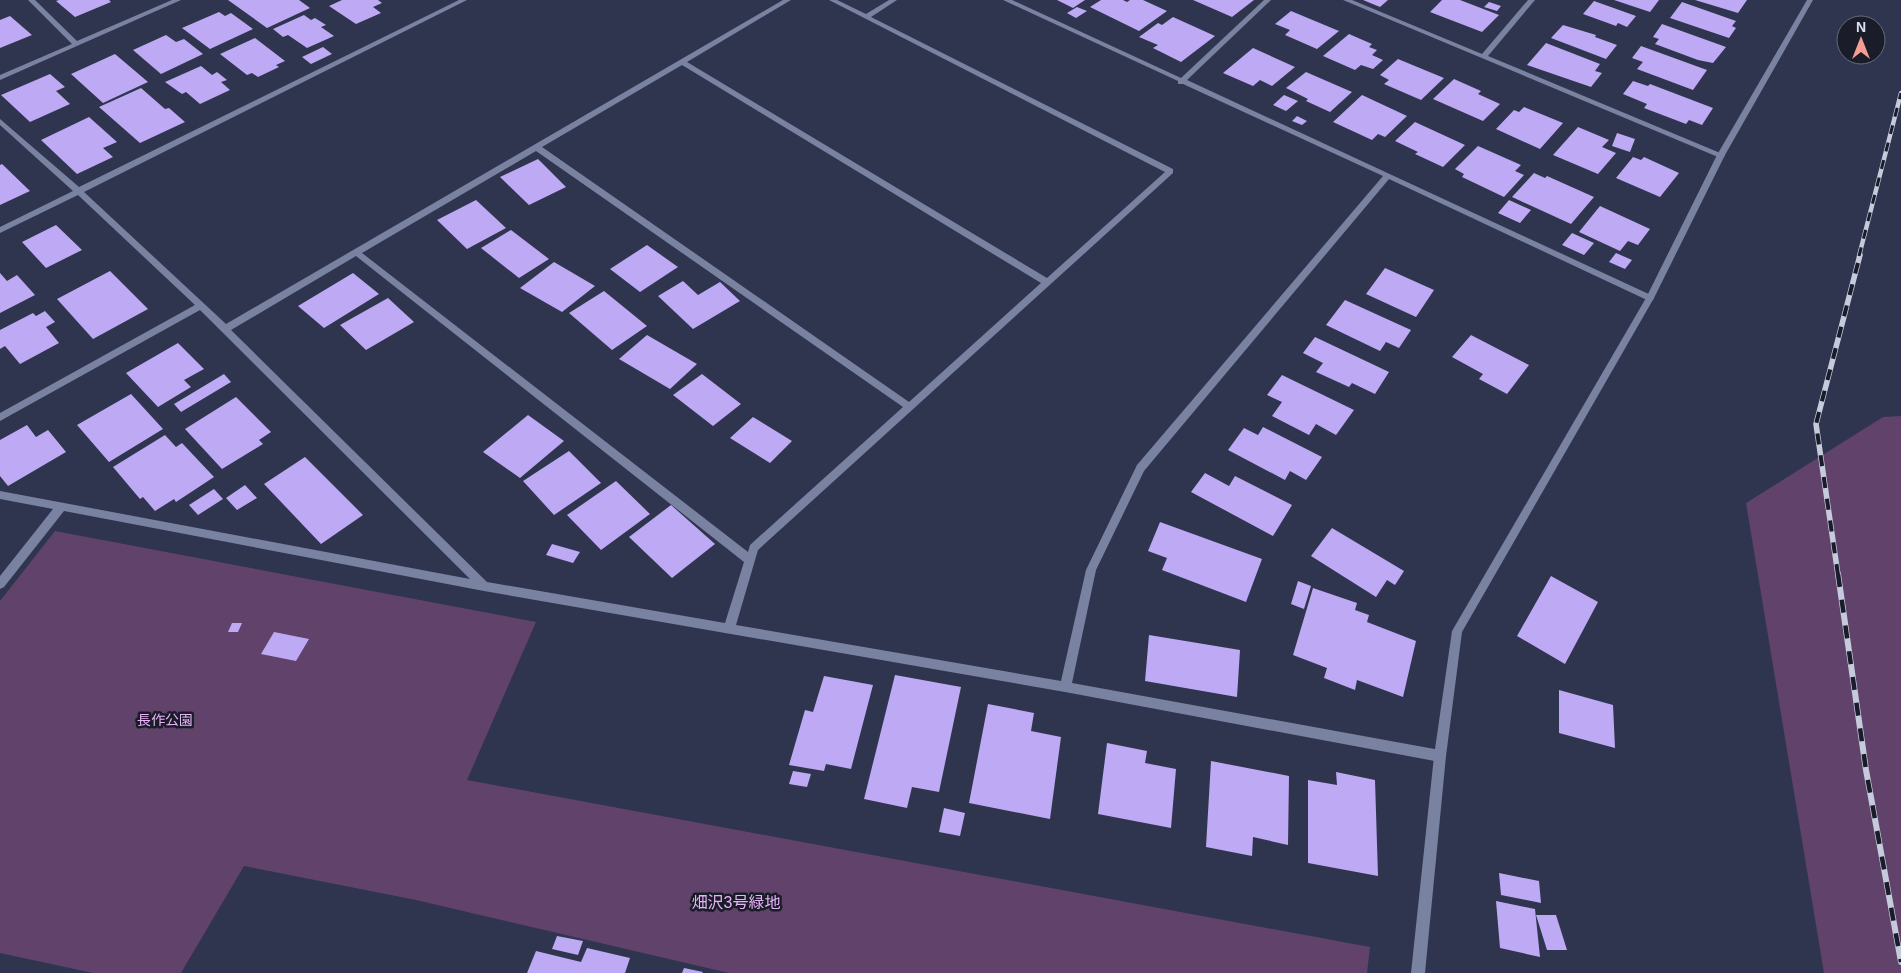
<svg xmlns="http://www.w3.org/2000/svg" width="1901" height="973" font-family="Arial,'Noto Sans JP',sans-serif">
  <style>
    .green { fill: #61426a }
    .building { fill: #bea9f4 }
    .lines { fill: none; stroke-linecap: round; stroke-linejoin: round }
    .minor { fill: #7a82a1; fill-rule: evenodd }
    .tertiary { fill: #7a82a1; fill-rule: evenodd }
    .rail-far2-casing { stroke: #c5cadc; stroke-width: 4.5 }
    .rail-far1-casing { stroke: #c5cadc; stroke-width: 5.5 }
    .rail-casing { stroke: #c5cadc; stroke-width: 6 }
    .rail-far2 { stroke: #1a1d29; stroke-width: 3; stroke-dasharray: 9; stroke-linecap: butt }
    .rail-far1 { stroke: #1a1d29; stroke-width: 4; stroke-dasharray: 11; stroke-linecap: butt }
    .rail { stroke: #1a1d29; stroke-width: 4.5; stroke-dasharray: 13; stroke-linecap: butt }
    .labels { text-anchor: middle; dominant-baseline: central; stroke-width: 5; stroke-linejoin: round; paint-order: stroke }
    .park-label { font-size: 14px; fill: #e9b3f8; stroke: #1a1d29 }
    .near-park-label { font-size: 16px; fill: #e9b3f8; stroke: #1a1d29 }
  </style>
  <rect width="100%" height="100%" fill="#2f354f"/>
  <path class="green" d="M 1901,416 L 1901,973 L 1824,973 L 1746,503 L 1883,417 Z
    M 55,531 L 536,622 L 467,780 L 1370,947 L 1367,973 L 729,973 L 416,900 L 244,866 L 181,973 L 93,973 L 0,953 L 0,601 Z"/>
  <path class="building" d="M 59,0 L 109,0 L 111,2 L 75,17 L 56,1 Z
    M 228,0 L 299,0 L 310,8 L 267,28 Z
    M 342,0 L 378,0 L 382,3 L 373,7 L 381,13 L 356,24 L 329,6 Z
    M 1057,0 L 1085,0 L 1073,8 Z
    M 1101,0 L 1123,0 L 1127,2 L 1130,0 L 1143,0 L 1167,11 L 1139,31 L 1090,7 Z
    M 1193,0 L 1254,0 L 1232,17 Z
    M 1363,0 L 1388,0 L 1380,7 Z
    M 1442,0 L 1460,0 L 1499,15 L 1482,32 L 1430,12 Z
    M 1614,0 L 1659,0 L 1650,12 Z
    M 1695,0 L 1747,0 L 1738,13 Z
    M 1594,1 L 1636,16 L 1627,27 L 1618,23 L 1616,26 L 1583,14 Z
    M 1489,2 L 1501,6 L 1497,11 L 1484,7 Z
    M 1682,2 L 1736,21 L 1732,26 L 1736,28 L 1729,38 L 1670,18 Z
    M 1077,7 L 1087,11 L 1076,18 L 1067,13 Z
    M 1291,11 L 1339,31 L 1317,49 L 1285,35 L 1290,30 L 1275,24 Z
    M 219,12 L 225,16 L 231,13 L 253,29 L 210,49 L 182,28 Z
    M 304,15 L 311,20 L 315,18 L 326,25 L 321,27 L 334,36 L 307,48 L 288,35 L 283,37 L 273,29 Z
    M 10,16 L 32,35 L 0,48 L 0,20 Z
    M 1173,17 L 1215,36 L 1181,62 L 1153,48 L 1158,45 L 1139,37 L 1158,23 L 1162,25 Z
    M 1662,24 L 1726,47 L 1713,63 L 1698,60 L 1655,44 L 1659,39 L 1653,37 Z
    M 1563,25 L 1596,35 L 1595,37 L 1617,45 L 1606,59 L 1551,38 Z
    M 1349,34 L 1372,44 L 1369,47 L 1377,50 L 1372,55 L 1383,60 L 1373,69 L 1361,65 L 1355,70 L 1323,56 Z
    M 166,35 L 176,42 L 184,39 L 203,54 L 161,74 L 133,50 Z
    M 255,38 L 285,61 L 276,65 L 279,67 L 258,77 L 252,73 L 247,75 L 220,54 Z
    M 1546,43 L 1600,64 L 1595,71 L 1602,73 L 1591,87 L 1527,65 Z
    M 1641,46 L 1707,70 L 1693,90 L 1637,69 L 1643,62 L 1632,58 Z
    M 323,47 L 332,54 L 311,64 L 302,57 Z
    M 1253,48 L 1295,67 L 1272,86 L 1260,80 L 1253,86 L 1223,73 Z
    M 115,54 L 148,82 L 103,103 L 71,74 Z
    M 1398,59 L 1444,78 L 1421,100 L 1384,84 L 1389,80 L 1380,75 Z
    M 201,66 L 212,75 L 217,72 L 227,80 L 221,82 L 230,90 L 200,104 L 186,92 L 182,94 L 165,82 Z
    M 1306,72 L 1352,92 L 1330,112 L 1306,101 L 1308,99 L 1286,88 Z
    M 50,74 L 65,87 L 56,91 L 70,104 L 30,122 L 1,95 Z
    M 1454,79 L 1481,91 L 1478,94 L 1500,104 L 1483,121 L 1433,99 Z
    M 1633,81 L 1648,86 L 1650,84 L 1713,108 L 1702,125 L 1689,120 L 1686,124 L 1644,108 L 1647,104 L 1623,94 Z
    M 141,88 L 165,109 L 169,108 L 185,122 L 140,143 L 99,107 Z
    M 1284,95 L 1298,101 L 1286,111 L 1273,105 Z
    M 1362,95 L 1407,116 L 1385,137 L 1378,134 L 1372,140 L 1333,122 Z
    M 1524,107 L 1563,123 L 1540,149 L 1496,129 L 1514,110 L 1519,112 Z
    M 1297,116 L 1307,121 L 1302,125 L 1292,121 Z
    M 89,117 L 117,142 L 103,148 L 113,157 L 77,174 L 41,140 Z
    M 1415,122 L 1465,145 L 1443,167 L 1415,154 L 1418,152 L 1395,141 Z
    M 1578,127 L 1609,140 L 1602,147 L 1616,153 L 1598,174 L 1553,155 Z
    M 1617,133 L 1635,139 L 1630,152 L 1612,146 Z
    M 1478,146 L 1521,165 L 1515,171 L 1524,175 L 1504,197 L 1462,177 L 1464,174 L 1455,169 Z
    M 1633,157 L 1641,160 L 1644,157 L 1679,173 L 1660,197 L 1616,178 Z
    M 538,159 L 566,187 L 529,205 L 500,177 Z
    M 2,164 L 30,191 L 0,205 L 0,165 Z
    M 1534,173 L 1545,178 L 1547,176 L 1594,197 L 1571,224 L 1512,197 Z
    M 476,200 L 506,228 L 467,249 L 437,220 Z
    M 1509,200 L 1531,210 L 1520,223 L 1498,213 Z
    M 1600,206 L 1650,229 L 1638,245 L 1628,241 L 1620,251 L 1579,232 Z
    M 56,225 L 82,250 L 46,268 L 22,242 Z
    M 511,230 L 549,259 L 519,278 L 481,248 Z
    M 1572,233 L 1594,243 L 1584,255 L 1562,245 Z
    M 647,245 L 678,267 L 640,292 L 610,269 Z
    M 1616,253 L 1632,260 L 1625,269 L 1609,262 Z
    M 554,262 L 595,286 L 562,312 L 520,288 Z
    M 1385,268 L 1434,290 L 1416,317 L 1366,294 Z
    M 110,271 L 148,309 L 93,339 L 57,299 Z
    M 0,273 L 7,281 L 17,275 L 35,295 L 0,313 Z
    M 353,273 L 379,294 L 324,328 L 298,306 Z
    M 683,281 L 698,295 L 720,282 L 740,301 L 693,329 L 658,296 Z
    M 604,291 L 647,326 L 612,350 L 569,313 Z
    M 388,298 L 414,322 L 366,350 L 340,325 Z
    M 1345,300 L 1411,330 L 1399,348 L 1386,342 L 1380,351 L 1326,325 Z
    M 45,311 L 55,322 L 46,327 L 59,343 L 20,364 L 5,346 L 0,349 L 0,330 L 33,313 L 36,316 Z
    M 647,335 L 697,364 L 670,389 L 619,359 Z
    M 1471,335 L 1529,365 L 1507,394 L 1479,379 L 1483,374 L 1452,357 Z
    M 1315,337 L 1389,372 L 1375,394 L 1352,383 L 1349,387 L 1316,372 L 1323,363 L 1303,353 Z
    M 178,343 L 204,369 L 184,380 L 191,387 L 158,407 L 126,373 Z
    M 224,374 L 231,382 L 181,412 L 174,404 Z
    M 702,374 L 741,404 L 713,426 L 673,395 Z
    M 1282,375 L 1354,410 L 1336,435 L 1316,424 L 1309,435 L 1272,416 L 1282,402 L 1267,395 Z
    M 131,394 L 163,429 L 109,462 L 77,425 Z
    M 236,397 L 271,432 L 259,440 L 263,444 L 222,469 L 185,429 Z
    M 528,415 L 564,441 L 520,478 L 483,452 Z
    M 753,417 L 792,441 L 770,463 L 730,438 Z
    M 27,425 L 36,437 L 48,430 L 66,452 L 8,486 L 0,476 L 0,440 Z
    M 1263,427 L 1322,457 L 1306,480 L 1290,471 L 1285,480 L 1228,450 L 1244,428 L 1258,435 Z
    M 165,435 L 176,447 L 182,443 L 214,477 L 176,502 L 174,499 L 155,511 L 143,497 L 140,499 L 113,467 Z
    M 569,451 L 601,483 L 554,515 L 523,481 Z
    M 305,457 L 363,515 L 321,544 L 264,484 Z
    M 1205,473 L 1229,486 L 1235,476 L 1292,505 L 1273,536 L 1191,492 Z
    M 616,481 L 650,514 L 601,550 L 567,515 Z
    M 245,485 L 257,498 L 237,510 L 226,498 Z
    M 214,489 L 223,499 L 198,515 L 189,505 Z
    M 671,505 L 715,544 L 672,578 L 629,537 Z
    M 1160,522 L 1262,559 L 1246,602 L 1162,570 L 1167,558 L 1148,551 Z
    M 1332,528 L 1404,571 L 1395,585 L 1387,580 L 1376,597 L 1311,556 Z
    M 552,544 L 580,552 L 573,563 L 546,555 Z
    M 1551,576 L 1598,602 L 1565,664 L 1517,636 Z
    M 1298,581 L 1311,586 L 1304,609 L 1291,604 Z
    M 1313,588 L 1357,603 L 1355,610 L 1369,615 L 1367,622 L 1416,641 L 1403,697 L 1357,680 L 1355,690 L 1324,678 L 1327,668 L 1293,655 Z
    M 232,623 L 242,623 L 238,632 L 228,632 Z
    M 274,632 L 309,639 L 296,661 L 261,654 Z
    M 1149,635 L 1240,650 L 1237,697 L 1145,681 Z
    M 895,675 L 961,687 L 939,792 L 912,787 L 907,808 L 864,799 Z
    M 824,676 L 873,685 L 851,769 L 826,764 L 824,771 L 789,765 L 805,710 L 813,712 Z
    M 1559,690 L 1613,705 L 1615,748 L 1559,733 Z
    M 988,704 L 1034,713 L 1031,731 L 1061,737 L 1050,819 L 969,803 Z
    M 1107,743 L 1147,751 L 1145,763 L 1176,769 L 1171,828 L 1098,814 Z
    M 1211,761 L 1289,776 L 1288,845 L 1253,837 L 1252,856 L 1206,847 Z
    M 793,771 L 811,774 L 807,787 L 789,784 Z
    M 1336,772 L 1375,780 L 1378,876 L 1308,863 L 1308,780 L 1337,785 Z
    M 944,808 L 965,813 L 960,836 L 939,832 Z
    M 1499,873 L 1539,881 L 1541,903 L 1501,895 Z
    M 1496,901 L 1535,909 L 1540,957 L 1500,948 Z
    M 1536,915 L 1556,915 L 1567,950 L 1547,950 Z
    M 557,936 L 583,941 L 578,955 L 552,949 Z
    M 587,948 L 630,958 L 625,973 L 527,973 L 536,951 L 581,962 Z
    M 684,968 L 703,972 L 702,973 L 682,973 Z"/>
  <g class="lines">
    <path class="minor" d="M 28,0 L 35,0 L 77,41 L 172,0 L 181,0 L 0,80 L 0,75 L 72,44 Z
      M 459,0 L 467,0 L 84,192 L 226,324 L 783,0 L 791,0 L 687,62 L 1047,278 L 1165,172 L 829,0 L 837,0 L 866,14 L 889,0 L 897,0 L 871,17 L 1173,169 L 1173,173 L 758,550 L 736,625 L 1061,681 L 1086,570 L 1137,465 L 1383,176 L 1183,84 L 1178,84 L 1178,81 L 1003,0 L 1012,0 L 1181,78 L 1264,0 L 1271,0 L 1187,80 L 1653,296 L 1654,298 L 1653,300 L 1647,300 L 1389,179 L 1144,471 L 1096,570 L 1072,683 L 1440,750 L 1444,752 L 1446,756 L 1444,760 L 1440,762 L 1065,692 L 484,591 L 64,511 L 4,587 L 0,589 L 0,576 L 53,509 L 0,499 L 0,491 L 470,579 L 200,310 L 0,421 L 0,413 L 195,305 L 78,195 L 0,233 L 0,227 L 73,191 L 0,125 L 0,119 L 79,187 ZM 682,65 L 1041,283 L 909,402 L 542,147 ZM 536,151 L 903,407 L 750,545 L 748,552 L 362,253 ZM 356,256 L 744,562 L 725,623 L 487,582 L 231,330 Z
      M 1343,0 L 1352,0 L 1482,54 L 1528,0 L 1535,0 L 1488,56 L 1725,155 L 1724,157 L 1718,157 Z"/>
    <path class="tertiary" d="M 1807,0 L 1813,0 L 1725,155 L 1654,298 L 1462,632 L 1446,756 L 1425,973 L 1411,973 L 1434,756 L 1452,631 L 1646,298 L 1717,155 Z"/>
    <g class="rail-far2-casing">
      <path id="rail-far2" d="M 1859,256 L 1901,93"/>
    </g>
    <g class="rail-far1-casing">
      <path id="rail-far1" d="M 1838,575 L 1816,424 L 1860,255"/>
    </g>
    <g class="rail-casing">
      <path id="rail" d="M 1838,574 L 1866,770 L 1901,962"/>
    </g>
    <use href="#rail-far2" class="rail-far2"/>
    <use href="#rail-far1" class="rail-far1"/>
    <use href="#rail" class="rail"/>
  </g>
  <g class="labels">
    <g class="park-label">
      <text x="165" y="720">長作公園</text>
    </g>
    <g class="near-park-label">
      <text x="736" y="902">畑沢3号緑地</text>
    </g>
  </g>
  <g transform="translate(1861 40)"><circle r="24" fill="#1a1d29" stroke="#676b79"/>
  <path d="M0-4L9 19L0 12L-9 19Z" fill="#f59c93"/>
  <text y="-8" font-size="14" font-weight="bold" text-anchor="middle" fill="#dbe0f1">N</text>
  </g>
</svg>
